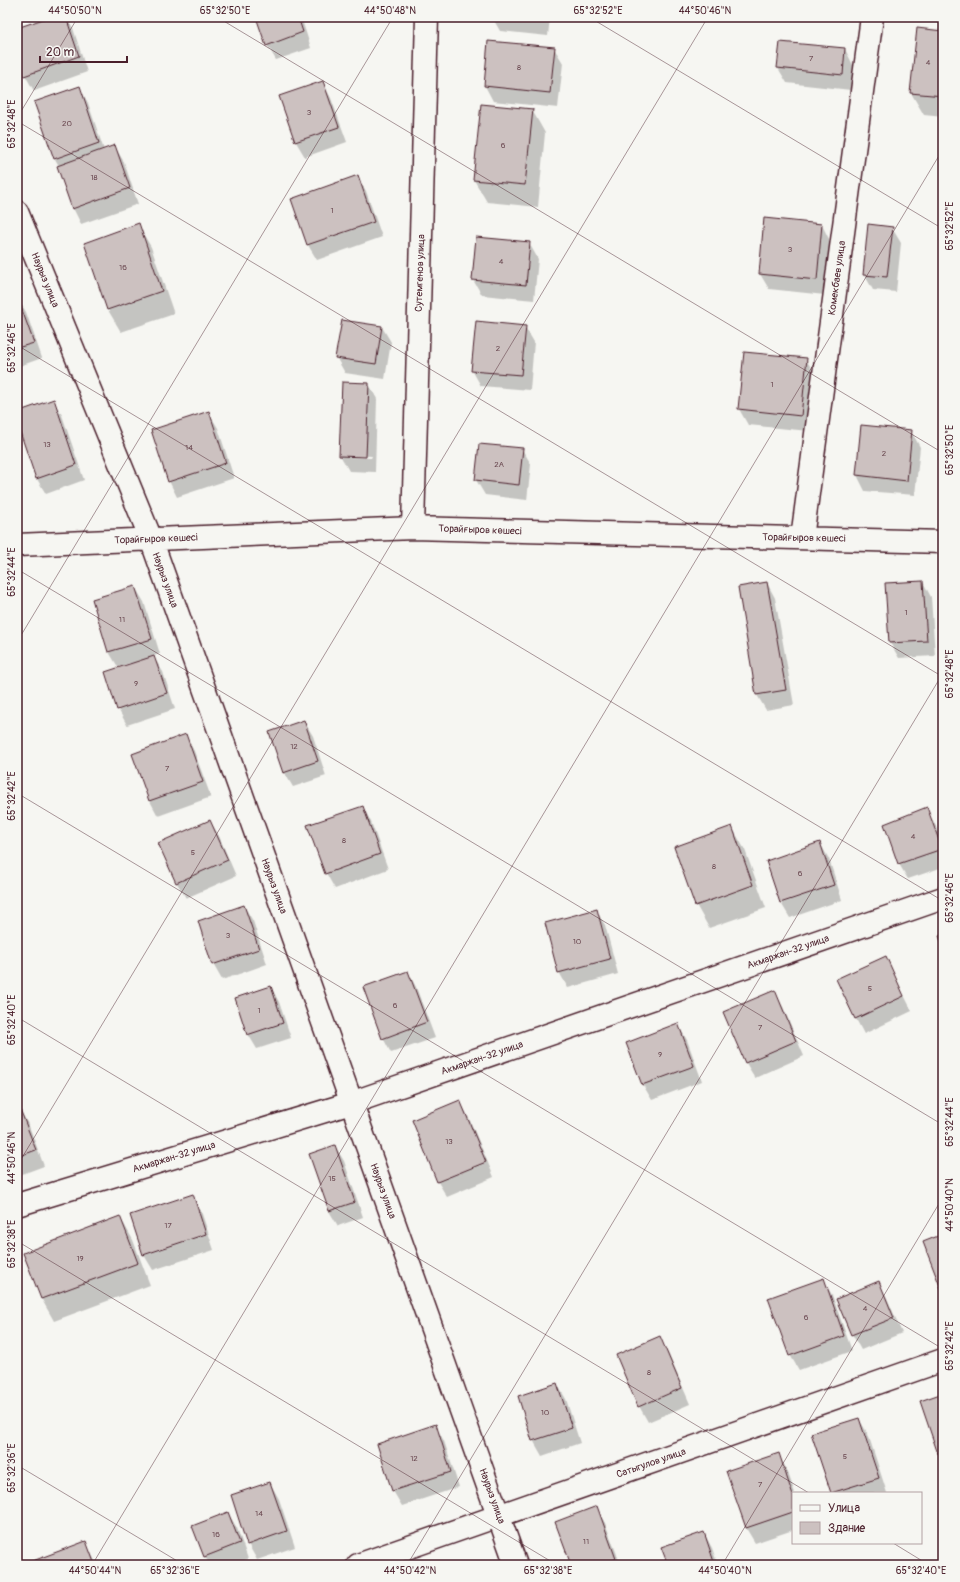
<svg xmlns="http://www.w3.org/2000/svg" width="960" height="1582" font-family="Pangolin,sans-serif">
  <style>
    .shadow { fill: #0003; fill-rule: evenodd }
    .building { fill: #ccc1c0; stroke: #4a1f2b }
    .lines { fill: none; stroke-linecap: round; stroke-linejoin: round }
    .minor-casing { stroke: #4a1f2b; stroke-width: 25 }
    .minor { stroke: #f6f6f2; stroke-width: 22 }
    .ticks { fill: none; stroke: #4a1f2b; stroke-width: 1; stroke-opacity: 0.45 }
    .labels { text-anchor: middle; dominant-baseline: central; stroke-width: 3; stroke-linejoin: round; paint-order: stroke }
    .number-label { font-size: 8px; fill: #6a4850 }
    .street-label { font-size: 10px; fill: #4a1f2b; stroke: #f6f6f2 }
    .neatline { fill: none; stroke: #4a1f2b; stroke-width: 1.5 }
    .ticks-label { font-size: 10px; text-anchor: middle; fill: #4a1f2b }
  </style>
  <rect width="100%" height="100%" fill="#f6f6f2"/>
  <filter id="ink" filterUnits="userSpaceOnUse"><feTurbulence type="fractalNoise" baseFrequency=".025" numOctaves="2"/><feDisplacementMap in="SourceGraphic" scale="8" xChannelSelector="R" yChannelSelector="G"/><feConvolveMatrix kernelMatrix="1 2 1 2 8 2 1 2 1" color-interpolation-filters="sRGB"/></filter>
  <g filter="url(#ink)">
    <path class="shadow" d="M 52,17 L 66,17 L 73,28 L 87,72 L 34,91 L 25,75 L 17,53 L 17,29 Z
      M 257,17 L 301,17 L 311,48 L 276,60 L 267,45 Z
      M 492,17 L 550,17 L 548,36 L 500,31 Z
      M 943,32 L 943,117 L 924,115 L 911,93 Z
      M 489,42 L 554,48 L 563,63 L 558,108 L 493,101 L 485,86 Z
      M 781,43 L 845,49 L 853,65 L 851,90 L 787,83 L 778,68 Z
      M 322,82 L 331,98 L 347,142 L 305,157 L 296,142 L 280,97 Z
      M 79,87 L 88,103 L 104,150 L 115,147 L 124,162 L 138,204 L 81,224 L 73,208 L 59,166 L 55,159 Z
      M 532,110 L 545,133 L 538,207 L 487,202 L 474,180 Z
      M 357,176 L 366,191 L 382,237 L 317,260 L 308,245 L 292,199 Z
      M 138,225 L 151,247 L 174,314 L 121,332 L 108,310 Z
      M 822,225 L 830,241 L 825,295 L 769,289 L 760,274 Z
      M 892,228 L 901,243 L 896,292 L 873,290 L 864,274 Z
      M 529,243 L 538,259 L 534,300 L 482,295 L 473,280 Z
      M 17,293 L 17,297 L 26,312 L 42,358 L 17,367 Z
      M 382,327 L 391,342 L 385,379 L 345,373 L 336,357 Z
      M 525,327 L 534,342 L 530,390 L 481,386 L 472,370 Z
      M 745,353 L 806,359 L 815,375 L 809,431 L 748,425 L 739,409 Z
      M 369,384 L 377,399 L 375,472 L 349,471 L 340,455 ZM 348,455 L 372,456 L 371,458 L 348,457 Z
      M 53,400 L 62,415 L 84,480 L 46,494 L 37,479 L 17,420 L 17,413 Z
      M 209,413 L 218,428 L 234,478 L 177,497 L 169,481 Z
      M 862,426 L 911,431 L 920,447 L 915,495 L 865,491 L 857,475 Z
      M 480,445 L 522,449 L 531,464 L 527,500 L 485,495 L 476,480 Z
      M 923,582 L 931,597 L 935,656 L 899,658 L 890,643 Z
      M 767,583 L 775,598 L 794,705 L 766,710 L 757,695 Z
      M 135,587 L 144,602 L 160,654 L 153,656 L 163,672 L 175,709 L 127,725 L 118,709 L 131,665 L 130,663 L 118,667 L 109,652 Z
      M 304,721 L 313,736 L 326,776 L 293,787 L 284,772 Z
      M 186,736 L 194,751 L 211,797 L 158,816 L 150,801 Z
      M 363,807 L 371,822 L 388,869 L 335,889 L 326,873 Z
      M 926,809 L 935,824 L 943,845 L 943,867 L 908,879 L 899,864 L 885,824 Z
      M 210,821 L 219,836 L 236,876 L 186,898 L 177,883 L 160,843 Z
      M 732,827 L 745,850 L 766,908 L 709,928 L 696,905 Z
      M 820,843 L 829,859 L 842,900 L 790,918 L 781,903 Z
      M 244,906 L 253,921 L 267,964 L 222,980 L 213,964 Z
      M 596,910 L 605,925 L 618,974 L 568,988 L 559,972 Z
      M 885,957 L 912,1011 L 864,1034 L 856,1019 L 838,980 Z
      M 408,972 L 416,987 L 435,1038 L 391,1053 L 383,1038 Z
      M 271,987 L 279,1002 L 291,1038 L 257,1049 L 248,1034 Z
      M 774,991 L 783,1007 L 804,1056 L 755,1078 L 746,1063 L 724,1013 Z
      M 678,1025 L 687,1040 L 702,1081 L 652,1100 L 643,1085 L 628,1043 Z
      M 460,1101 L 468,1116 L 494,1177 L 447,1197 L 438,1182 L 413,1120 Z
      M 20,1110 L 29,1126 L 44,1166 L 17,1176 L 17,1112 Z
      M 335,1146 L 344,1161 L 363,1217 L 338,1226 L 329,1211 Z
      M 192,1196 L 201,1211 L 214,1250 L 153,1270 L 144,1255 Z
      M 120,1217 L 133,1240 L 150,1285 L 54,1321 L 41,1298 Z
      M 823,1280 L 832,1295 L 852,1351 L 799,1370 L 790,1355 Z
      M 878,1282 L 887,1298 L 902,1333 L 861,1350 L 852,1334 L 838,1299 Z
      M 659,1338 L 668,1353 L 690,1404 L 648,1422 L 639,1406 Z
      M 557,1384 L 566,1399 L 580,1443 L 542,1456 L 533,1440 Z
      M 943,1394 L 943,1460 L 939,1453 Z
      M 859,1419 L 868,1434 L 887,1493 L 832,1493 L 813,1434 Z
      M 435,1425 L 444,1441 L 459,1487 L 402,1506 L 393,1491 L 378,1445 Z
      M 778,1454 L 787,1470 L 795,1493 L 793,1493 L 793,1530 L 755,1543 L 746,1528 Z
      M 270,1483 L 279,1499 L 295,1547 L 257,1560 L 248,1544 Z
      M 596,1508 L 605,1523 L 621,1565 L 572,1565 Z
      M 228,1513 L 237,1528 L 248,1559 L 232,1565 L 210,1565 L 205,1557 Z
      M 704,1533 L 712,1548 L 718,1565 L 669,1565 Z
      M 86,1543 L 97,1565 L 32,1565 Z"/>
    <path class="building" d="M 49,17 L 66,17 L 79,56 L 24,76 L 17,56 L 17,28 Z
      M 256,17 L 298,17 L 303,32 L 266,46 Z
      M 502,17 L 540,17 L 539,21 Z
      M 917,28 L 943,31 L 943,96 L 910,93 Z
      M 488,41 L 555,47 L 550,93 L 484,86 Z
      M 780,42 L 845,48 L 843,75 L 777,68 Z
      M 323,81 L 339,127 L 295,142 L 279,96 Z
      M 80,86 L 99,143 L 54,159 L 34,102 Z
      M 481,104 L 533,109 L 525,185 L 473,180 Z
      M 115,145 L 130,188 L 72,209 L 57,166 Z
      M 358,175 L 374,222 L 307,245 L 291,199 Z
      M 764,218 L 822,224 L 817,280 L 759,274 Z
      M 139,223 L 162,291 L 107,310 L 84,243 Z
      M 868,224 L 893,227 L 887,277 L 863,275 Z
      M 476,237 L 530,242 L 526,285 L 472,280 Z
      M 17,296 L 34,343 L 17,348 Z
      M 342,320 L 382,326 L 376,364 L 335,358 Z
      M 476,321 L 526,326 L 521,375 L 471,371 Z
      M 744,352 L 807,358 L 801,416 L 738,409 Z
      M 342,382 L 369,383 L 366,457 L 339,456 Z
      M 54,399 L 76,465 L 36,479 L 17,423 L 17,412 Z
      M 209,411 L 226,463 L 168,482 L 151,430 Z
      M 861,425 L 912,430 L 907,481 L 856,475 Z
      M 479,444 L 523,448 L 519,485 L 475,480 Z
      M 923,581 L 927,641 L 889,643 L 885,583 Z
      M 767,582 L 786,690 L 756,695 L 738,587 Z
      M 135,586 L 152,639 L 108,652 L 92,599 Z
      M 154,656 L 167,693 L 117,710 L 105,672 Z
      M 304,720 L 318,761 L 283,773 L 269,732 Z
      M 186,734 L 203,782 L 149,801 L 132,754 Z
      M 363,806 L 380,854 L 325,874 L 307,825 Z
      M 927,807 L 942,849 L 898,864 L 884,824 Z
      M 210,820 L 228,860 L 176,883 L 158,843 Z
      M 732,826 L 753,885 L 695,906 L 674,847 Z
      M 820,842 L 834,885 L 780,903 L 766,861 Z
      M 244,905 L 259,949 L 212,965 L 198,921 Z
      M 597,909 L 610,959 L 558,973 L 545,923 Z
      M 943,934 L 943,947 L 939,936 Z
      M 886,956 L 904,996 L 855,1019 L 836,979 Z
      M 408,971 L 427,1022 L 382,1039 L 363,987 Z
      M 271,986 L 283,1023 L 247,1035 L 235,998 Z
      M 775,990 L 796,1041 L 745,1063 L 723,1012 Z
      M 678,1023 L 694,1066 L 642,1085 L 626,1043 Z
      M 460,1100 L 486,1162 L 437,1182 L 412,1120 Z
      M 20,1109 L 36,1150 L 17,1157 L 17,1110 Z
      M 335,1145 L 355,1202 L 329,1211 L 309,1154 Z
      M 193,1194 L 206,1234 L 143,1255 L 130,1215 Z
      M 120,1216 L 138,1263 L 41,1299 L 23,1253 Z
      M 943,1234 L 943,1294 L 923,1242 Z
      M 824,1278 L 844,1336 L 789,1356 L 768,1298 Z
      M 879,1281 L 894,1318 L 851,1335 L 836,1299 Z
      M 660,1336 L 682,1388 L 638,1407 L 616,1355 Z
      M 557,1383 L 572,1428 L 532,1441 L 518,1396 Z
      M 943,1393 L 943,1452 L 938,1454 L 920,1401 Z
      M 859,1418 L 879,1478 L 831,1493 L 811,1433 Z
      M 436,1424 L 451,1472 L 392,1491 L 377,1444 Z
      M 779,1453 L 793,1496 L 793,1512 L 746,1528 L 726,1471 Z
      M 270,1482 L 287,1531 L 247,1545 L 231,1495 Z
      M 597,1506 L 616,1559 L 601,1565 L 571,1565 L 555,1522 Z
      M 228,1512 L 240,1543 L 204,1557 L 192,1526 Z
      M 704,1532 L 715,1565 L 668,1565 L 661,1547 Z
      M 86,1541 L 95,1565 L 31,1565 L 30,1562 Z"/>
    <g class="lines">
      <g class="minor-casing">
        <path id="minor" d="M 17,212 L 151,539 L 516,1565
          M 413,528 L 427,17
          M 802,538 L 872,17
          M 17,545 L 413,528 L 943,542
          M 17,1205 L 351,1103 L 943,898
          M 358,1565 L 943,1360"/>
      </g>
      <use href="#minor" class="minor"/>
    </g>
  </g>
  <path class="ticks" d="M 217,17 L 943,453M 589,17 L 943,229M 17,118 L 78,17M 17,121 L 943,677M 17,345 L 943,901M 17,569 L 943,1125M 17,642 L 393,17M 17,793 L 943,1349M 17,1017 L 809,1493M 17,1166 L 708,17M 17,1241 L 557,1565M 17,1465 L 184,1565M 893,1543 L 929,1565M 92,1565 L 943,149M 407,1565 L 943,673M 722,1565 L 943,1197"/>
  <g class="labels">
    <g class="number-label">
      <text x="811" y="58">7</text>
      <text x="928" y="62">4</text>
      <text x="519" y="67">8</text>
      <text x="309" y="112">3</text>
      <text x="67" y="123">20</text>
      <text x="503" y="145">6</text>
      <text x="94" y="177">18</text>
      <text x="332" y="210">1</text>
      <text x="790" y="249">3</text>
      <text x="501" y="261">4</text>
      <text x="123" y="267">16</text>
      <text x="498" y="348">2</text>
      <text x="772" y="384">1</text>
      <text x="47" y="444">13</text>
      <text x="189" y="447">14</text>
      <text x="884" y="453">2</text>
      <text x="499" y="464">2А</text>
      <text x="906" y="612">1</text>
      <text x="122" y="619">11</text>
      <text x="136" y="683">9</text>
      <text x="294" y="746">12</text>
      <text x="167" y="768">7</text>
      <text x="913" y="836">4</text>
      <text x="344" y="840">8</text>
      <text x="193" y="852">5</text>
      <text x="714" y="866">8</text>
      <text x="800" y="873">6</text>
      <text x="228" y="935">3</text>
      <text x="577" y="941">10</text>
      <text x="870" y="988">5</text>
      <text x="395" y="1005">6</text>
      <text x="259" y="1010">1</text>
      <text x="760" y="1027">7</text>
      <text x="660" y="1054">9</text>
      <text x="449" y="1141">13</text>
      <text x="332" y="1178">15</text>
      <text x="168" y="1225">17</text>
      <text x="80" y="1258">19</text>
      <text x="865" y="1308">4</text>
      <text x="806" y="1317">6</text>
      <text x="649" y="1372">8</text>
      <text x="545" y="1412">10</text>
      <text x="845" y="1456">5</text>
      <text x="414" y="1458">12</text>
      <text x="760" y="1484">7</text>
      <text x="259" y="1513">14</text>
      <text x="216" y="1534">16</text>
      <text x="586" y="1541">11</text>
    </g>
    <g class="street-label">
      <text transform="translate(420 273) rotate(-88)">Сутемгенов улица</text>
      <text transform="translate(837 278) rotate(-82)">Комекбаев улица</text>
      <text transform="translate(45 280) rotate(68)">Наурыз улица</text>
      <text transform="translate(480 530) rotate(2)">Торайғыров көшесі</text>
      <text transform="translate(804 538) rotate(1)">Торайғыров көшесі</text>
      <text transform="translate(156 539) rotate(-2)">Торайғыров көшесі</text>
      <text transform="translate(165 580) rotate(70)">Наурыз улица</text>
      <text transform="translate(274 886) rotate(70)">Наурыз улица</text>
      <text transform="translate(788 952) rotate(-19)">Акмаржан-32 улица</text>
      <text transform="translate(482 1058) rotate(-19)">Акмаржан-32 улица</text>
      <text transform="translate(174 1157) rotate(-17)">Акмаржан-32 улица</text>
      <text transform="translate(383 1191) rotate(70)">Наурыз улица</text>
      <text transform="translate(651 1463) rotate(-19)">Сатыгулов улица</text>
      <text transform="translate(492 1496) rotate(70)">Наурыз улица</text>
    </g>
  </g>
  <rect width="960" height="1582" fill="none" stroke="#f6f6f2" stroke-width="44"/>
  <rect x="792" y="1492" width="130" height="52" fill="#f6f6f2" stroke="#b1a0a2"/>
  <rect x="800" y="1505" width="20" height="6" fill="#f6f6f2" stroke="#b1a0a2"/>
  <text x="828" y="1512" font-size="12" fill="#4a1f2b">Улица</text>
  <rect x="800" y="1522" width="20" height="12" fill="#ccc1c0" stroke="#b1a0a2"/>
  <text x="828" y="1532" font-size="12" fill="#4a1f2b">Здание</text>
  <path d="M40 56v6h87v-6" fill="none" stroke="#4a1f2b" stroke-width="2"/>
  <text x="46" y="56" font-size="12" fill="#4a1f2b" stroke="#f6f6f2" stroke-width="3" paint-order="stroke">20 m</text>
  <rect x="22" y="22" width="916" height="1538" class="neatline"/>
  <g class="ticks-label">
    <text x="75" y="14">44°50'50"N</text>
    <text x="225" y="14">65°32'50"E</text>
    <text x="390" y="14">44°50'48"N</text>
    <text x="598" y="14">65°32'52"E</text>
    <text x="705" y="14">44°50'46"N</text>
    <text transform="translate(11 124) rotate(-90)" y="4">65°32'48"E</text>
    <text transform="translate(949 226) rotate(-90)" y="4">65°32'52"E</text>
    <text transform="translate(11 348) rotate(-90)" y="4">65°32'46"E</text>
    <text transform="translate(949 450) rotate(-90)" y="4">65°32'50"E</text>
    <text transform="translate(11 572) rotate(-90)" y="4">65°32'44"E</text>
    <text transform="translate(949 674) rotate(-90)" y="4">65°32'48"E</text>
    <text transform="translate(11 796) rotate(-90)" y="4">65°32'42"E</text>
    <text transform="translate(949 898) rotate(-90)" y="4">65°32'46"E</text>
    <text transform="translate(11 1020) rotate(-90)" y="4">65°32'40"E</text>
    <text transform="translate(949 1122) rotate(-90)" y="4">65°32'44"E</text>
    <text transform="translate(11 1158) rotate(-90)" y="4">44°50'46"N</text>
    <text transform="translate(949 1205) rotate(-90)" y="4">44°50'40"N</text>
    <text transform="translate(11 1244) rotate(-90)" y="4">65°32'38"E</text>
    <text transform="translate(949 1346) rotate(-90)" y="4">65°32'42"E</text>
    <text transform="translate(11 1468) rotate(-90)" y="4">65°32'36"E</text>
    <text x="95" y="1574">44°50'44"N</text>
    <text x="175" y="1574">65°32'36"E</text>
    <text x="410" y="1574">44°50'42"N</text>
    <text x="548" y="1574">65°32'38"E</text>
    <text x="725" y="1574">44°50'40"N</text>
    <text x="921" y="1574">65°32'40"E</text>
  </g>
</svg>
